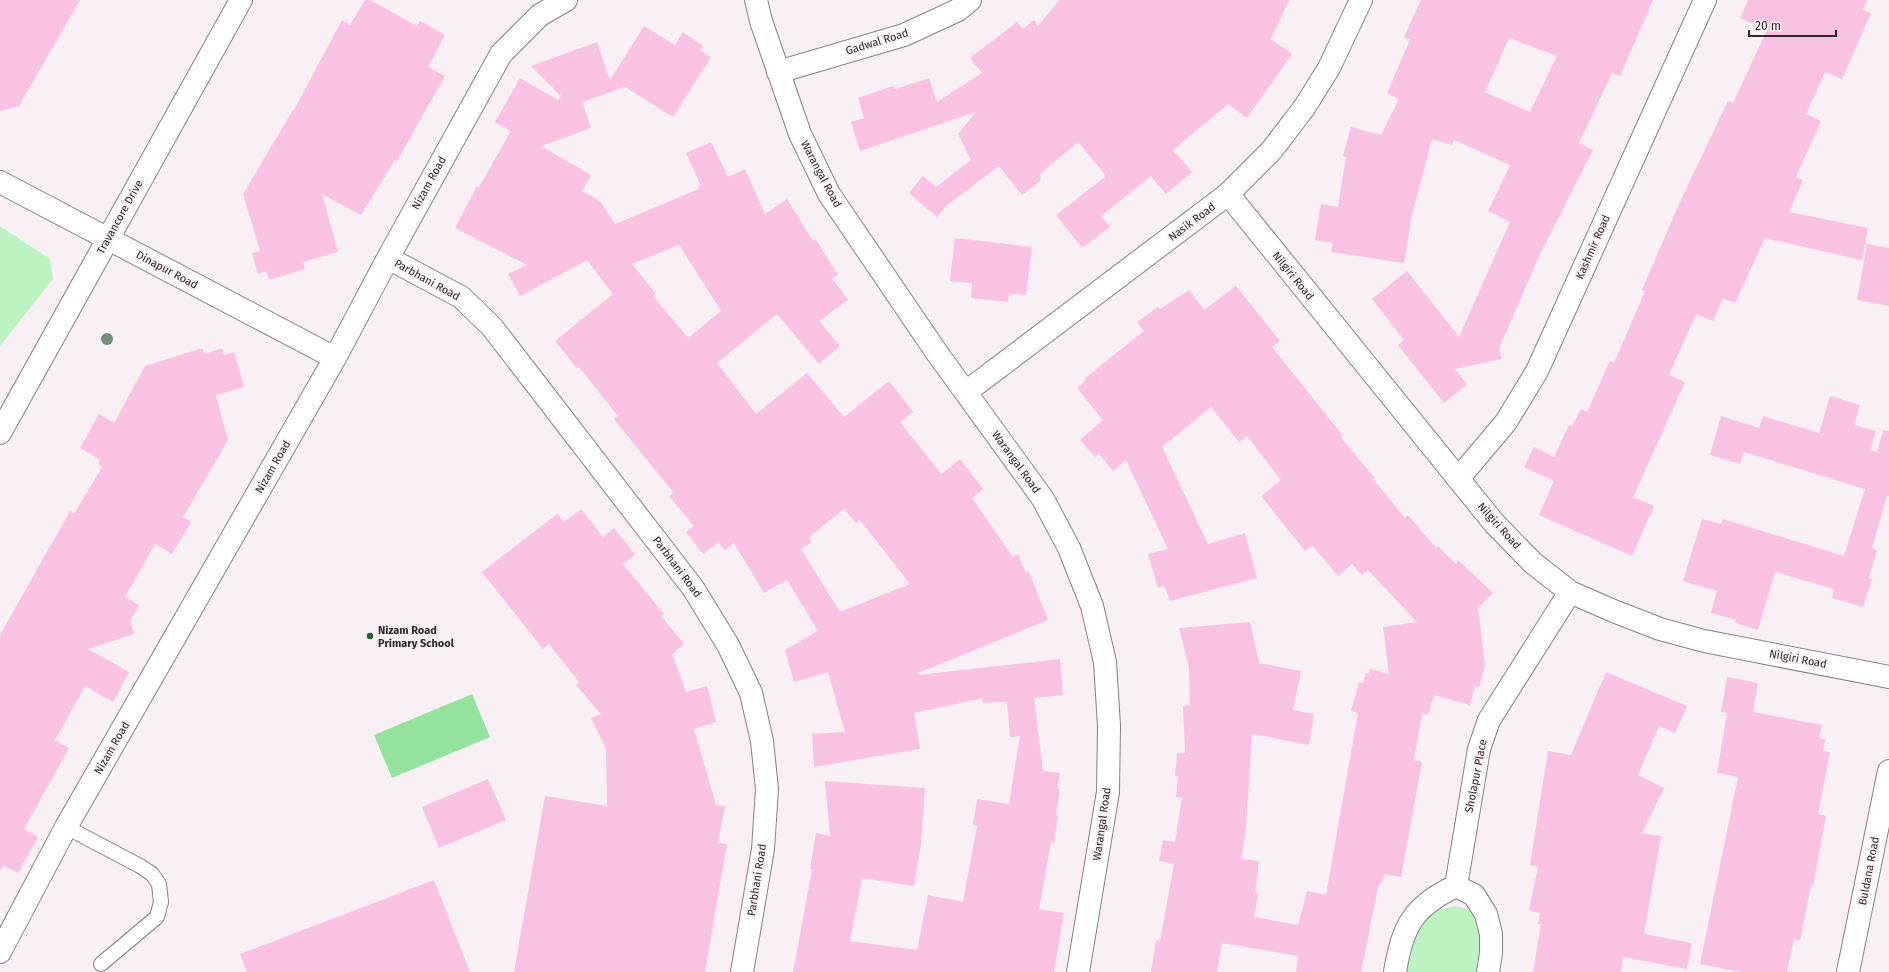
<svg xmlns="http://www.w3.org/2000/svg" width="1889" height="972" font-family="'Fira Sans',sans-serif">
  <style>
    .green { fill: #bcf4c1 }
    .water { fill: #94e39d }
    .building { fill: #f9c2e2; fill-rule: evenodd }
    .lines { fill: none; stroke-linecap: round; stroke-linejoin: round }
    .service-casing { stroke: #888084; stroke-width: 16 }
    .minor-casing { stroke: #888084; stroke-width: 24 }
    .service { stroke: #fff; stroke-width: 14 }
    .minor { stroke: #fff; stroke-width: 22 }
    .tree { fill: #728f79 }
    .poi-dot { fill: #22652f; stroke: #f9f0f5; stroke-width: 1.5 }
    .labels { text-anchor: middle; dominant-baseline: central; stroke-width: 3.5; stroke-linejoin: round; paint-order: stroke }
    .street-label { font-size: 11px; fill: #2d292b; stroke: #f9f0f5 }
    .poi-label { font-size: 11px; font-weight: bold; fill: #2d292b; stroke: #f9f0f5; text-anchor: start }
  </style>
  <rect width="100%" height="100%" fill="#f9f0f5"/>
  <path class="green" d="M 0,226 L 50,259 L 53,279 L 0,346 Z
    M 1457,906 C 1461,908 1468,909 1472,912 C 1488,926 1481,953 1480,972 L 1406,972 C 1410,950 1418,917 1441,909 C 1446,908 1452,907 1457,906 Z"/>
  <path class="water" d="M 472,694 L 490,737 L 392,778 L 374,735 Z"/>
  <path class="building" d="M 0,0 L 80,0 L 19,106 L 0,111 Z
    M 365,0 L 370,0 L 417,26 L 420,21 L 445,35 L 428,67 L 445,76 L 397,161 L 395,160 L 361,215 L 322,194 L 338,252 L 303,262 L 305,269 L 269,280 L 266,271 L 258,274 L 252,253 L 260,251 L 243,194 L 293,110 L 294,110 L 342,20 L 350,25 Z
    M 1059,0 L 1289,0 L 1271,39 L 1292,54 L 1247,118 L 1228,104 L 1173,150 L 1192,172 L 1166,194 L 1151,176 L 1101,216 L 1110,227 L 1082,248 L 1056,215 L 1106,176 L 1078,142 L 1041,173 L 1040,181 L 1022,195 L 999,166 L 947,205 L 937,217 L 909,193 L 923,176 L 936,187 L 971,160 L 958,134 L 976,112 L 860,151 L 851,122 L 864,118 L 858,98 L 893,86 L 895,89 L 929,78 L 937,102 L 982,73 L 970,58 L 1017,22 L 1023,29 L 1034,20 L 1038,26 Z
    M 1421,0 L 1653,0 L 1620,76 L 1612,73 L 1579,143 L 1593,150 L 1540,254 L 1499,348 L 1502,359 L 1455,369 L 1467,384 L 1444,403 L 1398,345 L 1404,340 L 1372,299 L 1407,271 L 1459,337 L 1510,222 L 1488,211 L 1510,165 L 1454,140 L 1452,145 L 1432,139 L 1412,215 L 1404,263 L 1331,252 L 1333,243 L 1315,240 L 1321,204 L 1338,207 L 1346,157 L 1343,156 L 1351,127 L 1381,135 L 1399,99 L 1387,93 L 1410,40 L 1404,37 ZM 1509,38 L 1557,56 L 1530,112 L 1485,92 Z
    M 1748,0 L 1867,0 L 1863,10 L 1871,13 L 1842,79 L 1825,72 L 1806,114 L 1821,121 L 1796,177 L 1803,180 L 1789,212 L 1868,228 L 1862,260 L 1765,238 L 1735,303 L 1723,298 L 1713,321 L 1696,314 L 1669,375 L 1685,382 L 1633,497 L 1654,506 L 1632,556 L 1539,515 L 1554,481 L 1524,467 L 1534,447 L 1554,457 L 1569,425 L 1572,426 L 1581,409 L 1587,412 L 1610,361 L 1614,363 L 1645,291 L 1642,290 L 1679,204 L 1728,101 L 1733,103 L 1767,30 L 1740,18 Z
    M 644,26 L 675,45 L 683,32 L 703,46 L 700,50 L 711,57 L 673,117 L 625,87 L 582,102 L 591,128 L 541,146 L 591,175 L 582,191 L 600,201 L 615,224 L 699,189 L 698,187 L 701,186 L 686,153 L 711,142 L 728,177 L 745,169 L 765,214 L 787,199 L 813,241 L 816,240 L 838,275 L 832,278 L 848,300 L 819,321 L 840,346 L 819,364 L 777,314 L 717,363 L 756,414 L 807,373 L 844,417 L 889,381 L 913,412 L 900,422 L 941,474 L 960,459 L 983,489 L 972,498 L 1013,557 L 1018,554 L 1026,573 L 1029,572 L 1048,620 L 918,673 L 918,675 L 1060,659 L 1063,695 L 1034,698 L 1043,771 L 1060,773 L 1057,789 L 1060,789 L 1056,815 L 1058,816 L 1054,843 L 1051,842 L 1039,909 L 1064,913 L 1054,972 L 793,972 L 812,870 L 810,869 L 816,833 L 830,836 L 825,781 L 925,788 L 921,844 L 914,886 L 862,878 L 850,941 L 917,950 L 928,895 L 963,902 L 977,826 L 973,825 L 977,799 L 1009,804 L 1020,736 L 1010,737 L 1007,702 L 983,703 L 983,698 L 914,713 L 920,749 L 814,767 L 812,734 L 845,732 L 828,672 L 794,682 L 785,650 L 818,631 L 787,580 L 764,593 L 734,543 L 725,550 L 718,542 L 703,554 L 686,532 L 694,526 L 669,496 L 674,493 L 614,419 L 618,416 L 579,367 L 577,368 L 555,341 L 613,294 L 587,260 L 520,296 L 508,274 L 527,265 L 455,228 L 477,186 L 479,187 L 511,131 L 495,122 L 520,78 L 558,100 L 561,96 L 531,66 L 597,42 L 610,80 ZM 679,245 L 721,311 L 688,338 L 653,296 L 656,294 L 632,264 ZM 844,509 L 856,523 L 860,520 L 910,584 L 840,612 L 801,549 L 812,542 L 809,537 Z
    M 955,238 L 1032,247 L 1026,295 L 1009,294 L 1008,302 L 971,298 L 972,283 L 950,281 Z
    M 1867,244 L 1889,248 L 1889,306 L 1857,300 Z
    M 1236,286 L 1280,341 L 1272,347 L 1343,436 L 1341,438 L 1375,478 L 1373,479 L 1405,518 L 1408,515 L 1436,548 L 1438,546 L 1456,564 L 1458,560 L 1493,593 L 1478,608 L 1485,666 L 1479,687 L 1475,686 L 1470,705 L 1434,695 L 1428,715 L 1422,713 L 1414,760 L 1422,762 L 1401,877 L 1384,874 L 1382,883 L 1379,883 L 1361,972 L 1296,972 L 1298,956 L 1222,943 L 1217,972 L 1151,972 L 1156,940 L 1160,941 L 1174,864 L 1159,861 L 1163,840 L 1175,842 L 1182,798 L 1176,797 L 1178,776 L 1175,776 L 1177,753 L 1185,753 L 1183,706 L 1190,705 L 1189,667 L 1179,628 L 1250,622 L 1259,663 L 1301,671 L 1293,710 L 1314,714 L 1309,745 L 1252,734 L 1246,829 L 1241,859 L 1259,861 L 1255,893 L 1258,894 L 1254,917 L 1298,925 L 1307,891 L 1326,895 L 1358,713 L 1351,711 L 1359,682 L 1363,683 L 1366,673 L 1369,674 L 1370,669 L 1389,674 L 1383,627 L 1417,622 L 1368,570 L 1362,575 L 1352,564 L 1338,576 L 1312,545 L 1305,551 L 1261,496 L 1281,480 L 1247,436 L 1239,442 L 1211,407 L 1162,447 L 1208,544 L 1245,533 L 1257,578 L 1170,601 L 1164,585 L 1158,588 L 1148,554 L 1168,549 L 1126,460 L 1113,471 L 1099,454 L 1095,457 L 1080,440 L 1103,420 L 1077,388 L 1086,380 L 1085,378 L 1144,331 L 1137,322 L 1158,307 L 1160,309 L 1189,290 L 1204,310 Z
    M 203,348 L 204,354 L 222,348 L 224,355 L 234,352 L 244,387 L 216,395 L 228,440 L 183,517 L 191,522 L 172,554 L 155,544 L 125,597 L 139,605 L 130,621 L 134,634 L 88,649 L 129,672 L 113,702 L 85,686 L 55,740 L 69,748 L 24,829 L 38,837 L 18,873 L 3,865 L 0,871 L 0,635 L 70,511 L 74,514 L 102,467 L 98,464 L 101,460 L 80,448 L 99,414 L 114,423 L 145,366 Z
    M 1830,396 L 1860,405 L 1854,425 L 1876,431 L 1870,450 L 1877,452 L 1883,430 L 1889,431 L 1889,496 L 1887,496 L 1872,548 L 1877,550 L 1869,578 L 1872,579 L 1863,607 L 1832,598 L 1834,589 L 1775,572 L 1758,630 L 1735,623 L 1736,620 L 1711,613 L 1717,591 L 1683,581 L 1702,519 L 1721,524 L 1723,519 L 1844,556 L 1865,489 L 1744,452 L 1740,464 L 1710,455 L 1721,416 L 1759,428 L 1763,416 L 1819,433 Z
    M 581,509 L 603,537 L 614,528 L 635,555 L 623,564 L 664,614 L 661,616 L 684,644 L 672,654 L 686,692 L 707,686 L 716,722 L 694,729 L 716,805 L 725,806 L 718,843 L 727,844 L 705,972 L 514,972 L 545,796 L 607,806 L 606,749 L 591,718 L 601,714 L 576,685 L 579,682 L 549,644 L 543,649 L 482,572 L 557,514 L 564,522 Z
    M 1606,672 L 1687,706 L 1675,733 L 1659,726 L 1638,775 L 1664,788 L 1642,833 L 1661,836 L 1644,934 L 1692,943 L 1687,969 L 1623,957 L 1621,972 L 1533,972 L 1541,924 L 1538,924 L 1540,913 L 1529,910 L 1538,867 L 1530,865 L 1548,751 L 1571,755 Z
    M 1727,677 L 1758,683 L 1753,712 L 1822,725 L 1819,738 L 1825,740 L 1823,751 L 1830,752 L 1818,814 L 1826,816 L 1813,886 L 1811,885 L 1800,940 L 1794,939 L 1787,972 L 1741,972 L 1700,964 L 1738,777 L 1717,773 L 1727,713 L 1721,712 Z
    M 488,779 L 506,820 L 439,848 L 422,807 Z
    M 434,880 L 470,972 L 247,972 L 240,954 Z"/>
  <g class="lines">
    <g class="service-casing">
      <path id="service" d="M 66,827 L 140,866 L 152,874 L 159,884 L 161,902 L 157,917 L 101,964"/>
    </g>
    <g class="minor-casing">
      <path id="minor" d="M 756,0 L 761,21 L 800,134 L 829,194 L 937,353 L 1043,499 L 1069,548 L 1092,606 L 1105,662 L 1109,726 L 1108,792 L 1078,972
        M 778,72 L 904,35 L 958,10 L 970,0
        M 0,182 L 335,358
        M 1228,194 L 1494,523 L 1533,563 L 1570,592 L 1616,612 L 1660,629 L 1704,641 L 1889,677
        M 388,258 L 461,297 L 492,327 L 693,588 L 728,645 L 751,693 L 762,741 L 767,789 L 763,849 L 742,972
        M 966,392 L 1228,194 L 1271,151 L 1304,108 L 1329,68 L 1361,0
        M 0,433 L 241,0
        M 1458,479 L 1506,422 L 1537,371 L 1705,0
        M 1456,886 L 1479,749 L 1489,720 L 1570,592
        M 1456,886 L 1474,895 L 1486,914 L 1491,934 L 1491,953 L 1488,972
        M 0,952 L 66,827 L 335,358 L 388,258 L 501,54 L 540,15 L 566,0
        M 1395,972 C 1402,927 1413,906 1456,886
        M 1848,972 L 1889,771"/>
    </g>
    <use href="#service" class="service"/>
    <use href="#minor" class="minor"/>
  </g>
  <circle class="tree" cx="107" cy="339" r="6"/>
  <circle class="poi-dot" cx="370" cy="636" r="4"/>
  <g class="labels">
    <g class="street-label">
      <text transform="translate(877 42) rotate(-17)">Gadwal Road</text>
      <text transform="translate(821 174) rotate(62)">Warangal Road</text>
      <text transform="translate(429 183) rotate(-61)">Nizam Road</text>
      <text transform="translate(120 217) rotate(-61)">Travancore Drive</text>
      <text transform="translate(1192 222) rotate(-37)">Nasik Road</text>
      <text transform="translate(1593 247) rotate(-66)">Kashmir Road</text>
      <text transform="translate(167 270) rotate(28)">Dinapur Road</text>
      <text transform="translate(1293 276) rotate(51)">Nilgiri Road</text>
      <text transform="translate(427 280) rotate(29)">Parbhani Road</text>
      <text transform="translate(1016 462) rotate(54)">Warangal Road</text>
      <text transform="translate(273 467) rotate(-60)">Nizam Road</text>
      <text transform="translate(1499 526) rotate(48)">Nilgiri Road</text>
      <text transform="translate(677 567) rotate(53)">Parbhani Road</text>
      <text transform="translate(1798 659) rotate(11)">Nilgiri Road</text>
      <text transform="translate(112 748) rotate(-60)">Nizam Road</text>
      <text transform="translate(1476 776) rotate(-79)">Sholapur Place</text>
      <text transform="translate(1102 824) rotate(-82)">Warangal Road</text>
      <text transform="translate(1869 871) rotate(-79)">Buldana Road</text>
      <text transform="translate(757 880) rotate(-81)">Parbhani Road</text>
    </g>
    <g class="poi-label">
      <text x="378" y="630">Nizam Road<tspan x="378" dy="13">Primary School</tspan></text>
    </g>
  </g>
  <path d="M1749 30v6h87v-6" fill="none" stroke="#2d292b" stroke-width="2"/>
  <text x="1755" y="30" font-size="12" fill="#2d292b" stroke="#f9f0f5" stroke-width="3" paint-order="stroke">20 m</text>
</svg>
